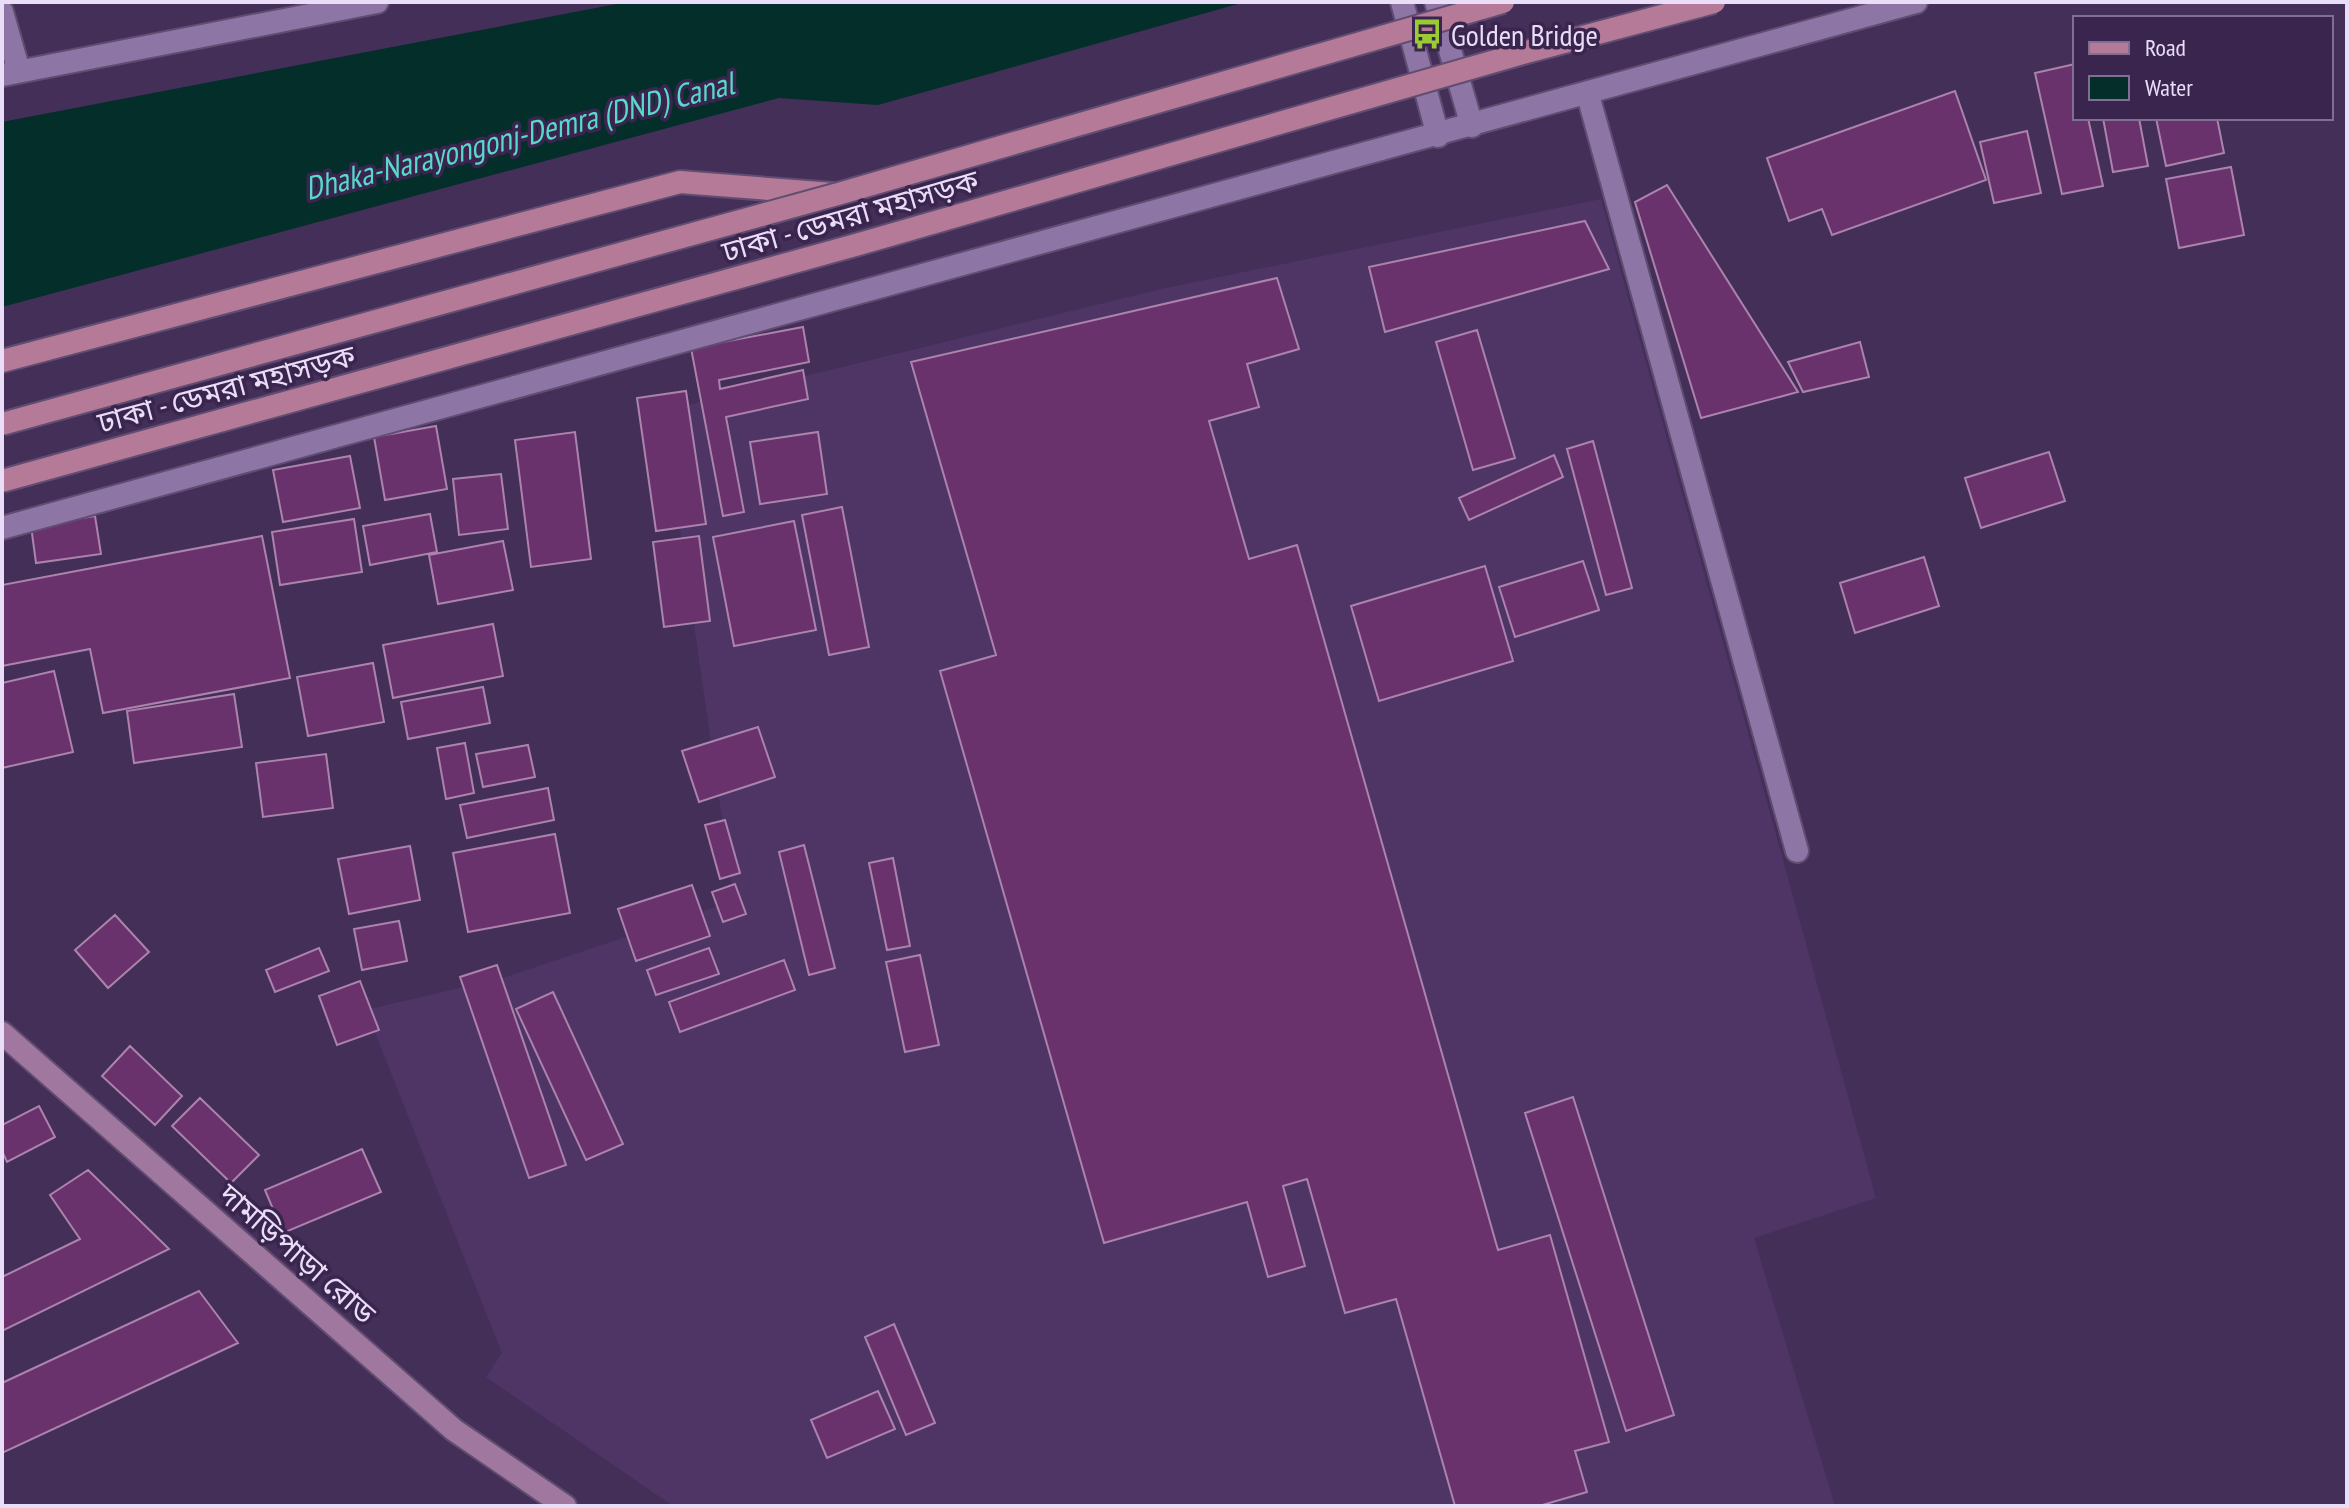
<svg xmlns="http://www.w3.org/2000/svg" width="2349" height="1508" font-family="'PT Sans Narrow','Noto Sans Bengali',sans-serif">
  <style>
    .built { fill: #4e3566 }
    .water { fill: #032e2a }
    .building { fill: #6a326c; stroke: #ab83ac; stroke-width: 2 }
    .lines { fill: none; stroke-linecap: round; stroke-linejoin: round }
    .minor-casing { stroke: #604d71; stroke-width: 26 }
    .secondary-casing { stroke: #604d71; stroke-width: 26 }
    .primary-casing { stroke: #604d71; stroke-width: 26 }
    .minor { stroke: #8d76a6; stroke-width: 22 }
    .secondary { stroke: #a0789f; stroke-width: 22 }
    .primary { stroke: #b47a98; stroke-width: 22 }
    .primary-bridge-casing { stroke: #604d71; stroke-width: 26; stroke-linecap: butt }
    .primary-bridge { stroke: #b47a98; stroke-width: 22 }
    .labels { text-anchor: middle; dominant-baseline: central; stroke-width: 7; stroke-linejoin: round; paint-order: stroke }
    .poi-label { font-size: 30px; fill: #e9ddf7; stroke: #3a254e; text-anchor: start }
    .street-label { font-size: 30px; fill: #e9ddf7; stroke: #3a254e }
    .water-label { font-size: 32px; font-style: italic; fill: #58d9cc; stroke: #3a254e }
  </style>
  <rect width="100%" height="100%" fill="#442f59"/>
  <path class="built" d="M 1601,199 L 1876,1198 L 1754,1238 L 1835,1506 L 673,1506 L 486,1377 L 502,1353 L 366,1010 L 506,977 L 734,901 L 663,411 L 1161,289 Z"/>
  <path class="water" d="M 627,2 L 1245,2 L 878,105 L 779,98 L 2,307 L 2,122 Z"/>
  <path class="building" d="M 2075,64 L 2075,118 L 2088,118 L 2103,186 L 2062,194 L 2035,73 Z
    M 1955,91 L 1986,180 L 1832,235 L 1822,209 L 1789,221 L 1767,158 Z
    M 2103,118 L 2139,118 L 2148,166 L 2113,172 Z
    M 2156,118 L 2217,118 L 2224,153 L 2166,166 Z
    M 2027,131 L 2041,193 L 1994,203 L 1980,142 Z
    M 2231,167 L 2244,235 L 2179,248 L 2166,179 Z
    M 1667,185 L 1798,392 L 1701,418 L 1635,202 Z
    M 1585,221 L 1609,269 L 1385,332 L 1369,267 Z
    M 1277,278 L 1299,349 L 1247,364 L 1259,407 L 1209,421 L 1249,559 L 1297,545 L 1498,1250 L 1550,1235 L 1609,1442 L 1575,1451 L 1587,1492 L 1539,1506 L 1455,1506 L 1396,1299 L 1345,1313 L 1307,1179 L 1283,1186 L 1305,1266 L 1268,1277 L 1247,1202 L 1104,1243 L 940,671 L 996,655 L 911,362 Z
    M 803,327 L 809,362 L 719,380 L 720,389 L 803,370 L 808,399 L 726,417 L 744,512 L 723,516 L 691,348 Z
    M 1477,330 L 1515,458 L 1473,470 L 1436,342 Z
    M 1860,342 L 1869,377 L 1803,392 L 1788,362 Z
    M 686,391 L 706,524 L 656,531 L 637,398 Z
    M 436,426 L 447,489 L 385,500 L 374,437 Z
    M 575,432 L 591,559 L 531,567 L 515,440 Z
    M 818,432 L 827,494 L 760,504 L 750,442 Z
    M 1593,441 L 1632,588 L 1606,595 L 1567,449 Z
    M 2049,452 L 2065,501 L 1981,528 L 1965,478 Z
    M 1554,455 L 1563,477 L 1469,520 L 1459,498 Z
    M 350,456 L 360,508 L 283,522 L 273,470 Z
    M 501,474 L 508,529 L 459,535 L 453,479 Z
    M 842,507 L 869,647 L 829,655 L 802,515 Z
    M 430,514 L 437,552 L 370,565 L 363,526 Z
    M 95,516 L 101,554 L 36,563 L 31,526 Z
    M 354,519 L 362,572 L 280,585 L 272,532 Z
    M 794,521 L 816,630 L 734,646 L 713,537 Z
    M 262,536 L 290,678 L 103,713 L 90,649 L 2,666 L 2,585 Z
    M 699,536 L 710,621 L 664,627 L 653,542 Z
    M 503,541 L 513,590 L 438,604 L 429,555 Z
    M 1924,557 L 1939,606 L 1855,633 L 1840,583 Z
    M 1583,561 L 1599,610 L 1515,637 L 1499,587 Z
    M 1485,566 L 1513,661 L 1379,701 L 1351,606 Z
    M 493,624 L 503,676 L 393,698 L 383,645 Z
    M 373,663 L 384,722 L 308,736 L 297,677 Z
    M 54,671 L 73,752 L 2,768 L 2,683 Z
    M 483,687 L 490,723 L 408,739 L 401,702 Z
    M 234,694 L 242,747 L 134,763 L 127,711 Z
    M 758,727 L 775,777 L 699,802 L 682,751 Z
    M 465,743 L 474,793 L 446,799 L 437,748 Z
    M 528,745 L 535,777 L 483,787 L 476,754 Z
    M 326,754 L 333,808 L 263,817 L 256,763 Z
    M 548,788 L 554,820 L 467,838 L 460,805 Z
    M 725,820 L 740,873 L 720,879 L 705,825 Z
    M 555,834 L 570,913 L 468,932 L 453,853 Z
    M 804,845 L 835,968 L 809,975 L 779,852 Z
    M 410,846 L 420,900 L 349,914 L 338,859 Z
    M 893,858 L 910,946 L 887,950 L 869,863 Z
    M 735,884 L 746,914 L 723,922 L 712,892 Z
    M 692,885 L 710,936 L 636,961 L 618,909 Z
    M 115,915 L 149,952 L 108,988 L 75,950 Z
    M 399,921 L 407,961 L 362,970 L 354,929 Z
    M 319,948 L 329,971 L 275,992 L 266,970 Z
    M 709,948 L 719,974 L 656,995 L 647,970 Z
    M 920,955 L 939,1045 L 905,1052 L 886,962 Z
    M 784,960 L 795,990 L 680,1032 L 669,1002 Z
    M 497,965 L 566,1165 L 529,1178 L 460,977 Z
    M 360,981 L 379,1030 L 337,1045 L 319,996 Z
    M 553,992 L 623,1144 L 586,1160 L 516,1009 Z
    M 130,1046 L 182,1096 L 155,1125 L 102,1076 Z
    M 1573,1097 L 1674,1415 L 1626,1431 L 1525,1113 Z
    M 200,1098 L 259,1155 L 231,1183 L 172,1126 Z
    M 39,1106 L 55,1137 L 7,1162 L 2,1151 L 2,1125 Z
    M 362,1149 L 381,1192 L 283,1233 L 265,1190 Z
    M 88,1170 L 169,1249 L 2,1331 L 2,1277 L 80,1239 L 50,1195 Z
    M 199,1291 L 238,1343 L 2,1453 L 2,1383 Z
    M 894,1324 L 935,1423 L 906,1435 L 865,1337 Z
    M 878,1391 L 895,1429 L 827,1458 L 811,1420 Z"/>
  <g class="lines">
    <g class="minor-casing">
      <path id="minor" d="M 1402,2 L 1438,136
        M 1436,2 L 1472,126
        M 2,12 L 19,71
        M 2,75 L 377,2
        M 1588,95 L 1797,851
        M 2,528 L 1916,2"/>
    </g>
    <g class="secondary-casing">
      <path id="secondary" d="M 2,1033 L 454,1430 L 565,1506"/>
    </g>
    <g class="primary-casing">
      <path id="primary" d="M 2,361 L 680,182 L 833,194"/>
    </g>
    <use href="#minor" class="minor"/>
    <use href="#secondary" class="secondary"/>
    <use href="#primary" class="primary"/>
    <g class="primary-bridge-casing">
      <path id="primary-bridge" d="M 2,424 L 838,194 L 1503,2
        M 2,481 L 852,246 L 1523,53 L 1714,2"/>
    </g>
    <use href="#primary-bridge" class="primary-bridge"/>
  </g>
  <defs>
    <g id="bus-bare" transform="scale(2.4)"><path d="M-5-6H5V4H4V6H2V4H-2V6H-4V4H-5ZM-3.5-4V0h7V-4ZM-3.5 1.2v1.5H-2V1.2ZM2 1.2v1.5H3.5V1.2Z" fill="#9acb34" stroke="#3a254e" stroke-width="2.5" paint-order="stroke"/></g>
  </defs>
  <g fill-rule="evenodd">
    <use href="#bus-bare" x="1427" y="34"/>
  </g>
  <g class="labels">
    <g class="poi-label">
      <text x="1451" y="34">Golden Bridge</text>
    </g>
    <g class="street-label">
      <text transform="translate(850 215) rotate(-16)">ঢাকা - ডেমরা মহাসড়ক</text>
      <text transform="translate(226 388) rotate(-15)">ঢাকা - ডেমরা মহাসড়ক</text>
      <text transform="translate(298 1253) rotate(41)">দামড়িপাড়া রোড</text>
    </g>
    <g class="water-label">
      <text transform="translate(519 135) rotate(-14)">Dhaka-Narayongonj-Demra (DND) Canal</text>
    </g>
  </g>
  <rect width="2349" height="1508" fill="none" stroke="#e9ddf7" stroke-width="8"/>
  <rect x="2073" y="16" width="260" height="104" fill="#3a254e" stroke="#806f92" stroke-width="2"/>
  <rect x="2089" y="42" width="40" height="12" fill="#b47a98" stroke="#806f92" stroke-width="2"/>
  <text x="2145" y="56" font-size="24" fill="#e9ddf7">Road</text>
  <rect x="2089" y="76" width="40" height="24" fill="#032e2a" stroke="#806f92" stroke-width="2"/>
  <text x="2145" y="96" font-size="24" fill="#e9ddf7">Water</text>
</svg>
